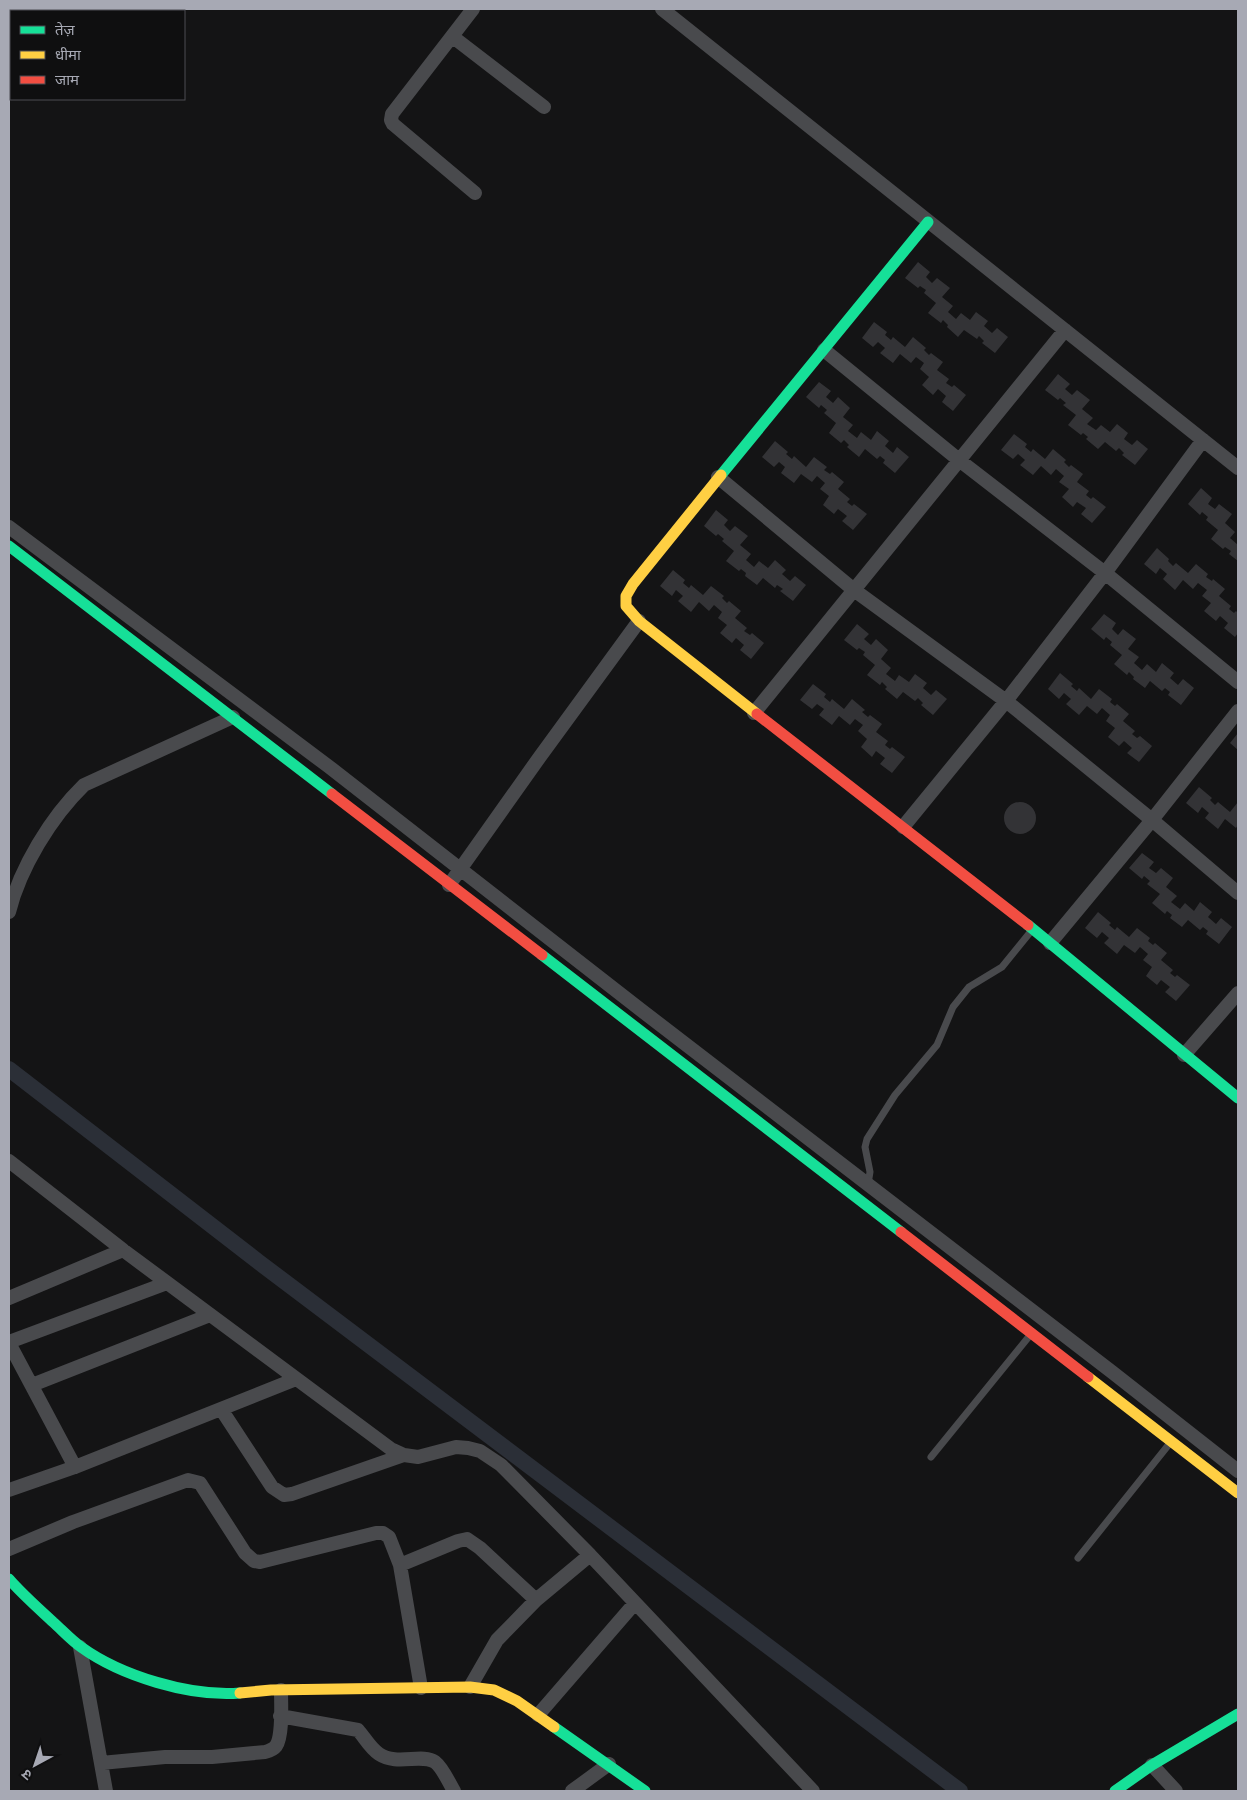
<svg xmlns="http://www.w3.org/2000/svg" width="1247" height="1800" font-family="Karla,'Noto Sans Devanagari',sans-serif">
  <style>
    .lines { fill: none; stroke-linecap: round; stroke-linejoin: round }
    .canal { stroke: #2b2f37; stroke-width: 16 }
    .building { fill: #333336 }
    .lane { stroke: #494a4d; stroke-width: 7 }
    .street { stroke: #494a4d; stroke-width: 14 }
    .fast { stroke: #16e098; stroke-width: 11 }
    .slow { stroke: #ffcf43; stroke-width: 11 }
    .jam { stroke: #f24e42; stroke-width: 11 }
  </style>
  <rect width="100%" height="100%" fill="#141415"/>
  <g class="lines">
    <path class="canal" d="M 9,1069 L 260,1263 L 960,1791"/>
  </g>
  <path class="building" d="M 918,262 L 930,272 L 926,277 L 932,283 L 937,278 L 950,288 L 942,297 L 953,306 L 948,312 L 956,319 L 961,313 L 970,320 L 976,312 L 988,321 L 984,326 L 992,333 L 997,328 L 1008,337 L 995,353 L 982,343 L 984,341 L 979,336 L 977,339 L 964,330 L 958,337 L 947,327 L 948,325 L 943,320 L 941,323 L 928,313 L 936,303 L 924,293 L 926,290 L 920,286 L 918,288 L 905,278 Z
    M 874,322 L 887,332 L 885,335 L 891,340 L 893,337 L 905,347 L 913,337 L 926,348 L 924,350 L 929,355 L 931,353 L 943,362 L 937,370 L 949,379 L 946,383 L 952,387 L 954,385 L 966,395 L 953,411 L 942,402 L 946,396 L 938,389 L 933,395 L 922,385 L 929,377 L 920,369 L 924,363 L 916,357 L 911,363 L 900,354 L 893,363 L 880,353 L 885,348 L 878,342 L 873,347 L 862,338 Z
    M 1058,374 L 1070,384 L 1065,389 L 1072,395 L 1077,390 L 1090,400 L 1082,409 L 1093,418 L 1087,424 L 1096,430 L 1101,425 L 1110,432 L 1117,424 L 1128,433 L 1124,439 L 1132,445 L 1137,440 L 1148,449 L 1135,465 L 1122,455 L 1124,453 L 1119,448 L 1116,451 L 1105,442 L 1098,449 L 1086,439 L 1088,437 L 1083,433 L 1081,435 L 1068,425 L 1076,415 L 1063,405 L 1066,403 L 1060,398 L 1058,400 L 1045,390 Z
    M 819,382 L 831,391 L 826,397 L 833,403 L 838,397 L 850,408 L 843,417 L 853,425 L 848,431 L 857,438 L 861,432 L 871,440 L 877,431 L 889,441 L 885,446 L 893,453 L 897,447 L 909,457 L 895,473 L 883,463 L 885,460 L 880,456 L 877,459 L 865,449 L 859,457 L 847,447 L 849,445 L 844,440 L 841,443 L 829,433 L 836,423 L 824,413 L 827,410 L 821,405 L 819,408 L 806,397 Z
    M 1014,434 L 1027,444 L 1025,447 L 1031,452 L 1033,449 L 1045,459 L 1053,449 L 1066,460 L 1064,462 L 1069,467 L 1071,465 L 1083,474 L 1077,482 L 1089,491 L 1086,495 L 1091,499 L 1093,497 L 1106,507 L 1092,523 L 1081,514 L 1086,508 L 1077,502 L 1073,507 L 1062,497 L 1069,489 L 1059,482 L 1064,476 L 1056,469 L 1051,475 L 1041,466 L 1033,475 L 1020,465 L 1025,460 L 1018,454 L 1013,459 L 1001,450 Z
    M 775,441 L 788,452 L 786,454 L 792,459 L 794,456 L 806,467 L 814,457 L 827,467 L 824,470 L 830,474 L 832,472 L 844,482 L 838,489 L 850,499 L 847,502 L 852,506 L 854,504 L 867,514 L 853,530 L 842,521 L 847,516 L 838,509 L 834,514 L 823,505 L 829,496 L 820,489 L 825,483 L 817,476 L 812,482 L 801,474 L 794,483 L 781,473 L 785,467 L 779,462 L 774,467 L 762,457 Z
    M 1201,488 L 1212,498 L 1208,504 L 1215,509 L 1219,504 L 1232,514 L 1225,523 L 1235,532 L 1230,538 L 1238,545 L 1238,561 L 1229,554 L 1231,551 L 1225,547 L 1223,549 L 1211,539 L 1218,530 L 1206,520 L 1208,517 L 1202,512 L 1200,515 L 1188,504 Z
    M 716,510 L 728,520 L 724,525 L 730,531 L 735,526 L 748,536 L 740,545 L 751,554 L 746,560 L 754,567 L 759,561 L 768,568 L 775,560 L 786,570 L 782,574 L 790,581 L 795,576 L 806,585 L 793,601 L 780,591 L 783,589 L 777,585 L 775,588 L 763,578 L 757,585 L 745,576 L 746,573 L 741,569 L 739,571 L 726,561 L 734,551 L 722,541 L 724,539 L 718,534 L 716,536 L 704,526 Z
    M 1157,548 L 1169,559 L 1168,561 L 1173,566 L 1176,563 L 1188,573 L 1196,564 L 1208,574 L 1206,577 L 1212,581 L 1213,579 L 1225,589 L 1219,596 L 1231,606 L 1229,609 L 1234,613 L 1236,611 L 1238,613 L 1238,633 L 1235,637 L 1224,628 L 1228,623 L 1220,616 L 1216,621 L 1204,611 L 1211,603 L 1202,596 L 1207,590 L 1198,583 L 1193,589 L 1183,580 L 1175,590 L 1163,579 L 1167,574 L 1160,568 L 1156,574 L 1144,564 Z
    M 673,570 L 685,580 L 683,583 L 689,588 L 691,585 L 703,595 L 711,586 L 724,596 L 722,598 L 727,603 L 729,601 L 741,611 L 735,618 L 747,628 L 744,631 L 750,635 L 752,633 L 764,643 L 751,659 L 740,650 L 744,645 L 736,638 L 732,643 L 720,633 L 727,625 L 718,618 L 722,612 L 714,605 L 709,611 L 699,602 L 691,612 L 678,601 L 683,596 L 676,590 L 672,596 L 660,586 Z
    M 1104,614 L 1116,623 L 1112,629 L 1118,635 L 1123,629 L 1136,639 L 1128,649 L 1139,657 L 1134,663 L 1142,670 L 1147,664 L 1156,672 L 1162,663 L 1174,673 L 1170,678 L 1178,685 L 1183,679 L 1194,688 L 1181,705 L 1168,695 L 1170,692 L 1165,688 L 1162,691 L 1150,681 L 1145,688 L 1133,679 L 1134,677 L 1129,672 L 1127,675 L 1114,664 L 1122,655 L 1110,645 L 1112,642 L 1106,637 L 1104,640 L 1091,629 Z
    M 857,624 L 869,634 L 864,639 L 871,645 L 876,639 L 888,650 L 881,659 L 891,668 L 886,674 L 895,681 L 899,675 L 909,682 L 915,674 L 927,683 L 923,688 L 931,695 L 936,690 L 947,699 L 933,715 L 921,705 L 923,703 L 918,698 L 915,701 L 903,692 L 897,699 L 885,689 L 887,687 L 882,682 L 880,685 L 867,675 L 875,665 L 863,655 L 865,652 L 859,648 L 857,650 L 844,640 Z
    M 1060,673 L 1073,684 L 1071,686 L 1077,691 L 1079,688 L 1091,699 L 1099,689 L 1112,699 L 1110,702 L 1115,706 L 1117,704 L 1129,714 L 1123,721 L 1135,731 L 1132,734 L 1137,738 L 1140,736 L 1152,746 L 1139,762 L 1127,753 L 1132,748 L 1124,741 L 1119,746 L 1108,737 L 1115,728 L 1106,721 L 1110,715 L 1102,708 L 1097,714 L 1087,706 L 1079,715 L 1066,704 L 1071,699 L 1064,693 L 1059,699 L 1048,689 Z
    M 813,684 L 826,694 L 824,697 L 830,702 L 832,699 L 844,709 L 852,699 L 865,710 L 862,712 L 868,717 L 870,715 L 882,724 L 876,732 L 888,741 L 885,745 L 890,749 L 892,747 L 905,757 L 892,773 L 880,764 L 885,758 L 876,751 L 872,757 L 861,747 L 867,739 L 858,731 L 863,725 L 855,719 L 850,725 L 839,716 L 832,725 L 819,715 L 824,709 L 817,704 L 812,709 L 800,700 Z
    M 1238,733 L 1238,750 L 1230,743 Z
    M 1199,787 L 1212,798 L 1210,800 L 1215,805 L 1218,802 L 1230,812 L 1238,802 L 1238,825 L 1236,828 L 1225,819 L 1218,829 L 1205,818 L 1209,813 L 1202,807 L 1198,813 L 1186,803 Z
    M1004 818a16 16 0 1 1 32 0a16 16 0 1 1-32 0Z
    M 1142,853 L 1154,862 L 1149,868 L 1156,873 L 1161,868 L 1173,878 L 1166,887 L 1177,896 L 1171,902 L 1180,909 L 1185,903 L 1194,911 L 1200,902 L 1212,912 L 1208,917 L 1216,924 L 1221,918 L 1232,927 L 1219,944 L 1206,934 L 1208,931 L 1203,927 L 1200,930 L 1188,920 L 1182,927 L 1170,918 L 1172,915 L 1167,911 L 1165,914 L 1152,903 L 1160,894 L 1147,884 L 1150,881 L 1144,876 L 1142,879 L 1129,868 Z
    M 1098,912 L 1111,923 L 1109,925 L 1115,930 L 1117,927 L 1129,937 L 1137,928 L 1150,938 L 1148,941 L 1153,945 L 1155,943 L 1167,953 L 1161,960 L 1173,970 L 1170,973 L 1175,977 L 1177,975 L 1190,985 L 1176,1001 L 1165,992 L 1170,987 L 1161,980 L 1157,985 L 1146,976 L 1152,967 L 1143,960 L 1148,954 L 1140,947 L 1135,953 L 1124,945 L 1117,954 L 1104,943 L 1109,938 L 1102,932 L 1097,938 L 1085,928 Z"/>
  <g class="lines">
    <path class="lane" d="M 868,1184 L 870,1172 L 865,1147 L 867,1139 L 895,1095 L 937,1045 L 953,1007 L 969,987 L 1002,967 L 1032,930
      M 931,1457 L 1031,1334
      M 1078,1558 L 1170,1443"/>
    <path class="street" d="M 473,9 L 392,114 L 391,120 L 393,124 L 475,193
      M 662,9 L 1238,468
      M 453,37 L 544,107
      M 824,350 L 959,460 L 1105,573 L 1238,682
      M 718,477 L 854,590 L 1006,701 L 1152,820 L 1238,893
      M 9,527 L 328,766 L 641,1010 L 1112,1372 L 1238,1471
      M 754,713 L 1065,330
      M 903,827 L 1006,701 L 1105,573 L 1203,440
      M 449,885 L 539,758 L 639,621
      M 9,912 C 20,868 51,817 84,785 L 233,717
      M 1050,943 L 1152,820 L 1238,711
      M 1184,1055 L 1238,993
      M 9,1161 L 123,1250 L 391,1449 L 404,1455 L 418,1457 L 456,1447 L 468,1448 L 480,1451 L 501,1465 L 590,1555 L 813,1791
      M 9,1298 L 123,1250
      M 9,1342 L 167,1283
      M 9,1343 L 75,1467
      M 32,1385 L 210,1315
      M 221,1409 L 272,1487 L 284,1495 L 292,1494 L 404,1455
      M 9,1490 L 75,1467 L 296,1379
      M 9,1549 L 73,1522 L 188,1480 L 200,1483 L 245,1553 L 254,1561 L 260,1562 L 376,1533 L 383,1533 L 389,1537 L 400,1565 L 421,1688
      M 400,1565 L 458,1541 L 467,1539 L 480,1548 L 536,1600
      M 80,1647 L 106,1791
      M 470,1687 L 497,1640 L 536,1600 L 590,1555
      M 538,1715 L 635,1603
      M 280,1716 L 358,1730 C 365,1738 370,1748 379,1754 C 397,1766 422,1753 435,1762 C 443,1768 449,1783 454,1791
      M 101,1763 L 165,1757 L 212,1757 L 265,1752 C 269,1751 273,1750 276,1746 C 283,1736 281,1704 281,1690
      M 1152,1765 L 1176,1791
      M 572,1791 L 609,1764"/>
    <path class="fast" d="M 721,475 L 928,222
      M 9,546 L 332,794
      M 1028,925 L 1238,1098
      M 542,955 L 901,1232
      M 9,1579 C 22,1594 38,1608 53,1622 C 62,1630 71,1640 81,1647 C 121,1676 190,1697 240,1693
      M 554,1727 L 645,1791
      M 1115,1791 L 1152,1765 L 1238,1714"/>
    <path class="slow" d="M 721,475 L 633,584 L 626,596 L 626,606 L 639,621 L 757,714
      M 1088,1377 L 1238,1493
      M 240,1693 L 271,1690 L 470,1687 L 494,1690 L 517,1701 L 554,1727"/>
    <path class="jam" d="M 757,714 L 1028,925
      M 332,794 L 542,955
      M 901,1232 L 1088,1377"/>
  </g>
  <rect width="1247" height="1800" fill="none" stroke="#a7a9b4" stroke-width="20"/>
  <rect x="10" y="10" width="175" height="90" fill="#0f0f10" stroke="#4c4d52"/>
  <rect x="20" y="26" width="25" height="8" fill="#16e098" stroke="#4c4d52"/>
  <text x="55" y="35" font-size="15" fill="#a7a9b4">तेज़</text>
  <rect x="20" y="51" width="25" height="8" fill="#ffcf43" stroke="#4c4d52"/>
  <text x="55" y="60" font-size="15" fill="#a7a9b4">धीमा</text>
  <rect x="20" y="76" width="25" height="8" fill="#f24e42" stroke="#4c4d52"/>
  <text x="55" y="85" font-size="15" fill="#a7a9b4">जाम</text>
  <g transform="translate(35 1765) rotate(220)" stroke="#0f0f10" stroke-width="4" paint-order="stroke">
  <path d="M0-4L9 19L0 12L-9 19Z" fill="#a7a9b4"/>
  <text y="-8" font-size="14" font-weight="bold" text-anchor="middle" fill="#a7a9b4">उ</text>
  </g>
</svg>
